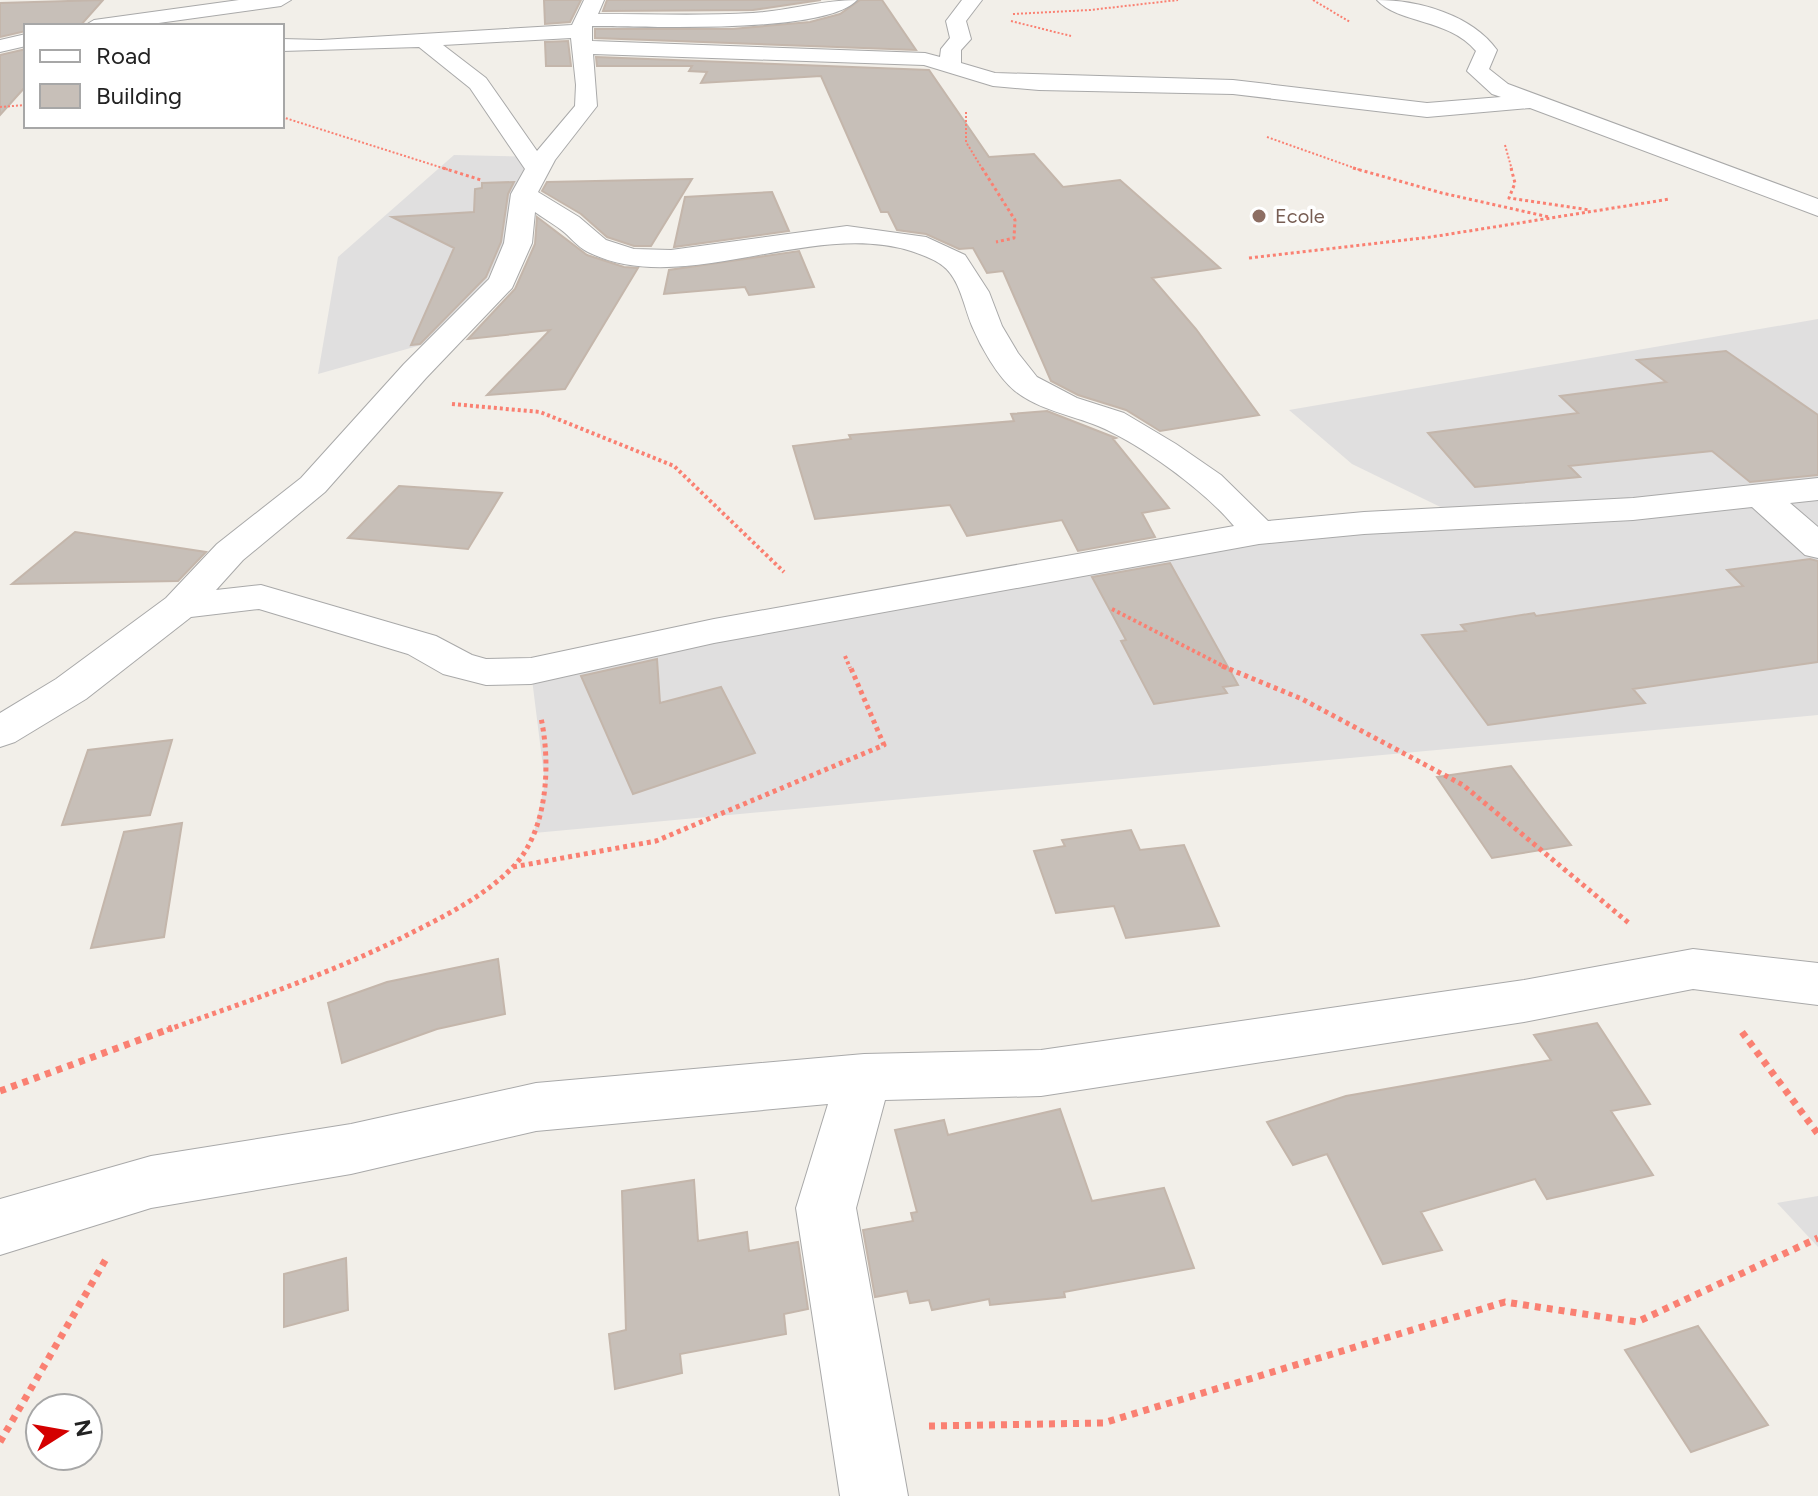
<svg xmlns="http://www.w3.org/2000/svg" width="1818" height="1496" font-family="Figtree,sans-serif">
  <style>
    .residential { fill: #e0dfdf }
    .building { fill: #c7bfb8; stroke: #c4b6ab; stroke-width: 2 }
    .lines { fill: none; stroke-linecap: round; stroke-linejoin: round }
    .street-casing { stroke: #a9a9a9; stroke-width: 2 }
    .path-far4 { stroke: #fa8072; stroke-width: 2; stroke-dasharray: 2 2; stroke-linecap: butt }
    .path-far3 { stroke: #fa8072; stroke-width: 3; stroke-dasharray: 3 3; stroke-linecap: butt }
    .path-far2 { stroke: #fa8072; stroke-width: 4; stroke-dasharray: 3 3; stroke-linecap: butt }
    .path-far1 { stroke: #fa8072; stroke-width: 5; stroke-dasharray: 4 4; stroke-linecap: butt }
    .path { stroke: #fa8072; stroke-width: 7; stroke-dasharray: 6 6; stroke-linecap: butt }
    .street { fill: #fff; fill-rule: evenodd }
    .education-dot { fill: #8d6e63; stroke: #fff; stroke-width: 3 }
    .labels { text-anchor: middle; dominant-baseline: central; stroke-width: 7; stroke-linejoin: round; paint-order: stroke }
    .far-education-label { font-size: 20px; fill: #785e54; stroke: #fff; text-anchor: start }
  </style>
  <rect width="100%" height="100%" fill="#f2efe9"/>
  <path class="residential" d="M 454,155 L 544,157 L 522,212 L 467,317 L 446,338 L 318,374 L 338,257 Z
    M 1818,319 L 1818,715 L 534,833 L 545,783 L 531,671 L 1042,570 L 1461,517 L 1352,464 L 1289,410 Z
    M 1818,1196 L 1818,1247 L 1777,1203 Z"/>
  <path class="building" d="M 103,0 L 80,26 L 26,26 L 26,31 L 0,37 L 0,3 Z
    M 544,0 L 581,0 L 570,22 L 545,24 Z
    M 607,0 L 821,0 L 753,10 L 603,11 Z
    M 860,0 L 882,0 L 916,50 L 595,38 L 595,29 L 732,29 L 810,22 L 840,14 Z
    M 568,41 L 571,66 L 546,66 L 545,42 Z
    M 26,49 L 26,86 L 0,115 L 0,55 Z
    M 596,57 L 929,70 L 989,157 L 1034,154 L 1063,187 L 1120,180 L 1220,268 L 1152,278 L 1196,329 L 1259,415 L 1160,431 L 1126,410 L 1078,395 L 1051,381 L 1003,271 L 987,273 L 973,248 L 959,249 L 926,234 L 897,230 L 888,212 L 881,212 L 821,76 L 701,83 L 707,72 L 689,71 L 692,66 L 597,66 Z
    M 692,179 L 651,246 L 634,246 L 607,237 L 581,214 L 542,191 L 547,182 Z
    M 514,182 L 508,194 L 501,242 L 486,277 L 420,344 L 411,345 L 454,248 L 392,217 L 474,212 L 475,189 L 482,188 L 482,183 Z
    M 772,192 L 789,231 L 674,247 L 685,197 Z
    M 537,217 L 587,255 L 624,267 L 638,268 L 565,389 L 487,395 L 550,330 L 468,339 L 515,289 L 535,244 Z
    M 799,251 L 814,287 L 749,295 L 745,287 L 664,294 L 669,270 Z
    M 1726,351 L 1818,415 L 1818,475 L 1750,482 L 1712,451 L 1569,466 L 1580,477 L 1475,487 L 1428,433 L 1578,413 L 1560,396 L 1666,382 L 1637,360 Z
    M 1047,411 L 1116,438 L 1113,439 L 1169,508 L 1142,513 L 1155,537 L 1078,551 L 1062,520 L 967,536 L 950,505 L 815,519 L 793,446 L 851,439 L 849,435 L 1014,421 L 1011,414 Z
    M 399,486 L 502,493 L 468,549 L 348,538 Z
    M 75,532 L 206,552 L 178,581 L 12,584 Z
    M 1810,559 L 1818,561 L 1818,662 L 1633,689 L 1645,703 L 1488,725 L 1422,635 L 1466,631 L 1461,625 L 1534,613 L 1536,616 L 1743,586 L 1727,570 Z
    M 1170,563 L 1238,685 L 1223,687 L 1227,693 L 1154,704 L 1121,641 L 1126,640 L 1092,577 Z
    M 657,659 L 660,703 L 721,687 L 755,753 L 633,794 L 581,676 Z
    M 172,740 L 150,815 L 62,825 L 88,750 Z
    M 1511,766 L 1544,810 L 1571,845 L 1492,858 L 1437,777 Z
    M 182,823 L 164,937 L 91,948 L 124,832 Z
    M 1131,830 L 1140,850 L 1184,845 L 1219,926 L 1126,938 L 1114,906 L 1056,913 L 1034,851 L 1065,846 L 1062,840 Z
    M 498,959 L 505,1014 L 437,1029 L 342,1063 L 328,1003 L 387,982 Z
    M 1597,1023 L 1650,1104 L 1611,1111 L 1653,1175 L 1547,1199 L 1535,1179 L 1421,1212 L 1442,1250 L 1383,1264 L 1327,1154 L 1293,1165 L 1267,1122 L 1346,1096 L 1551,1060 L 1534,1035 Z
    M 1060,1109 L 1092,1201 L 1164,1188 L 1194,1268 L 1064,1292 L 1065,1297 L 990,1305 L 989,1299 L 932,1310 L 929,1300 L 910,1303 L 907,1291 L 875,1297 L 863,1230 L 913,1221 L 911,1213 L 917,1212 L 895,1130 L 944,1120 L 948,1135 Z
    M 694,1180 L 698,1241 L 747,1232 L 749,1251 L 798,1242 L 808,1309 L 784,1314 L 786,1334 L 680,1354 L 682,1373 L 615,1389 L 609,1334 L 626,1330 L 622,1191 Z
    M 346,1258 L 348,1310 L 284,1327 L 284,1274 Z
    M 1698,1326 L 1768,1425 L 1691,1452 L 1625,1350 Z"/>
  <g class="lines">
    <g class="street-casing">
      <path id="street" d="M 239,0 L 291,0 L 281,6 L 137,26 L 84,26 L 94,20 Z
        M 584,0 L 604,0 L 598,14 C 649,14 701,16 753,13 C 788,11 821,0 857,0 C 825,35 643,26 592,26 L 592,41 L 925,53 L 940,57 L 941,49 L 950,38 L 946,21 L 962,0 L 982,0 L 966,21 L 971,39 L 961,50 L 961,63 L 995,73 L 1233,80 L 1427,103 L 1501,97 L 1492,94 L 1467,71 L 1476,51 C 1448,18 1399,24 1377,0 C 1419,0 1472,15 1497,50 L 1489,69 L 1508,84 L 1818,199 L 1818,216 L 1530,108 L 1427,117 L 1233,94 L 1039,90 L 993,86 L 924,65 L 593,54 L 597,106 L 555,160 L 538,192 L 579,217 L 606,240 L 634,249 L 671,250 L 847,226 L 926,237 L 965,255 L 989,292 L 1002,326 L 1018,353 L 1037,377 L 1077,398 L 1124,413 L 1176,444 L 1221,475 L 1268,521 L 1364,512 L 1633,498 L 1818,478 L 1818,500 L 1790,503 L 1818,527 L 1818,558 L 1805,555 L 1752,507 L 1633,520 L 1364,534 L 1259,544 L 714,643 L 531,684 L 486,685 L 443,674 L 408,654 L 259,609 L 191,617 L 86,699 L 15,742 L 0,747 L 0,713 L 56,679 L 166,598 L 217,544 L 301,478 L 404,364 L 489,279 L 504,243 L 511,194 L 525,169 L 470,88 L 419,47 L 282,51 L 282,39 L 321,40 L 572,25 ZM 571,38 L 576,85 L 575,106 L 537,151 L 486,78 L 443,45 ZM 535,212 C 543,218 552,223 560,229 C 570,236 577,247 588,252 C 682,299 810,219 911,251 C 920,254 936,260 943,266 C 960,279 964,307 972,326 C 981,347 997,376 1015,391 C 1039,410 1071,415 1098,426 C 1141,444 1205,491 1234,526 L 714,619 L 531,658 L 486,659 L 472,655 L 436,636 L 261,585 L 216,590 L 243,560 L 325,492 L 426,378 L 512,288 L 532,243 Z
        M 26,34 L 26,46 L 0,52 L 0,40 Z
        M 1693,949 L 1818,963 L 1818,1005 L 1693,989 L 1524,1022 L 1041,1096 L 885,1100 L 856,1208 L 908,1496 L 840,1496 L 796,1208 L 828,1104 L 536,1131 L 351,1174 L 151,1208 L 0,1255 L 0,1199 L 151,1156 L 351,1124 L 536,1083 L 864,1054 L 1041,1050 L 1524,980 Z"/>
    </g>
    <path class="path-far4" d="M 1313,0 L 1350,22
      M 1013,14 L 1090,10 L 1178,0
      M 1011,21 L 1071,36
      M 0,107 L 26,105
      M 966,112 L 966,142 L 983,170
      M 282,117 L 449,170
      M 1267,137 L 1360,170
      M 1505,145 L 1512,170"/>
    <path class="path-far3" d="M 443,168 L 481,180
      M 982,168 L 1015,220 L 1014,238 L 996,242
      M 1353,168 L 1442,193 L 1549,217
      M 1511,168 L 1515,183 L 1509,198 L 1590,210
      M 1249,258 L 1431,237 L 1670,199"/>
    <path class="path-far2" d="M 452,404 L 540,412 L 674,466 L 784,572
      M 1112,609 L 1227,668
      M 845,656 L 850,668"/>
    <path class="path-far1" d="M 1222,666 L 1302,699 L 1463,785 L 1630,924
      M 513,867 L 656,841 L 884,745 L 850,666
      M 167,1030 C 251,1000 336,972 415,931 C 449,914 485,895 512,868 C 548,832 551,764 541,718"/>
    <path class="path" d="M 1742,1032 L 1818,1134
      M 0,1091 L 172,1028
      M 929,1426 L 1103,1423 L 1505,1302 L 1637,1322 L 1818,1238
      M 0,1442 L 106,1259"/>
    <use href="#street" class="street"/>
  </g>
  <circle class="education-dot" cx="1259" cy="216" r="8"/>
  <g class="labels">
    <g class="far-education-label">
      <text x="1275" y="216">Ecole</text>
    </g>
  </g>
  <rect x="24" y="24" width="260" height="104" fill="#ffffff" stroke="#a7a7a7" stroke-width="2"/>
  <rect x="40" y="50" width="40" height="12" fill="#ffffff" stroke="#a7a7a7" stroke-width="2"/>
  <text x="96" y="64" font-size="24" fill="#222222">Road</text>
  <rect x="40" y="84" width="40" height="24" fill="#c7bfb8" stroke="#a7a7a7" stroke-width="2"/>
  <text x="96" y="104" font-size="24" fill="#222222">Building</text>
  <g transform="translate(64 1432) rotate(79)"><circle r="38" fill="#ffffff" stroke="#a7a7a7" stroke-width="2"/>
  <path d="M0-6L14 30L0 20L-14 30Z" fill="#d40000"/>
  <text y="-12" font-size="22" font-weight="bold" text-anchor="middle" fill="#222222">N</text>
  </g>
</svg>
